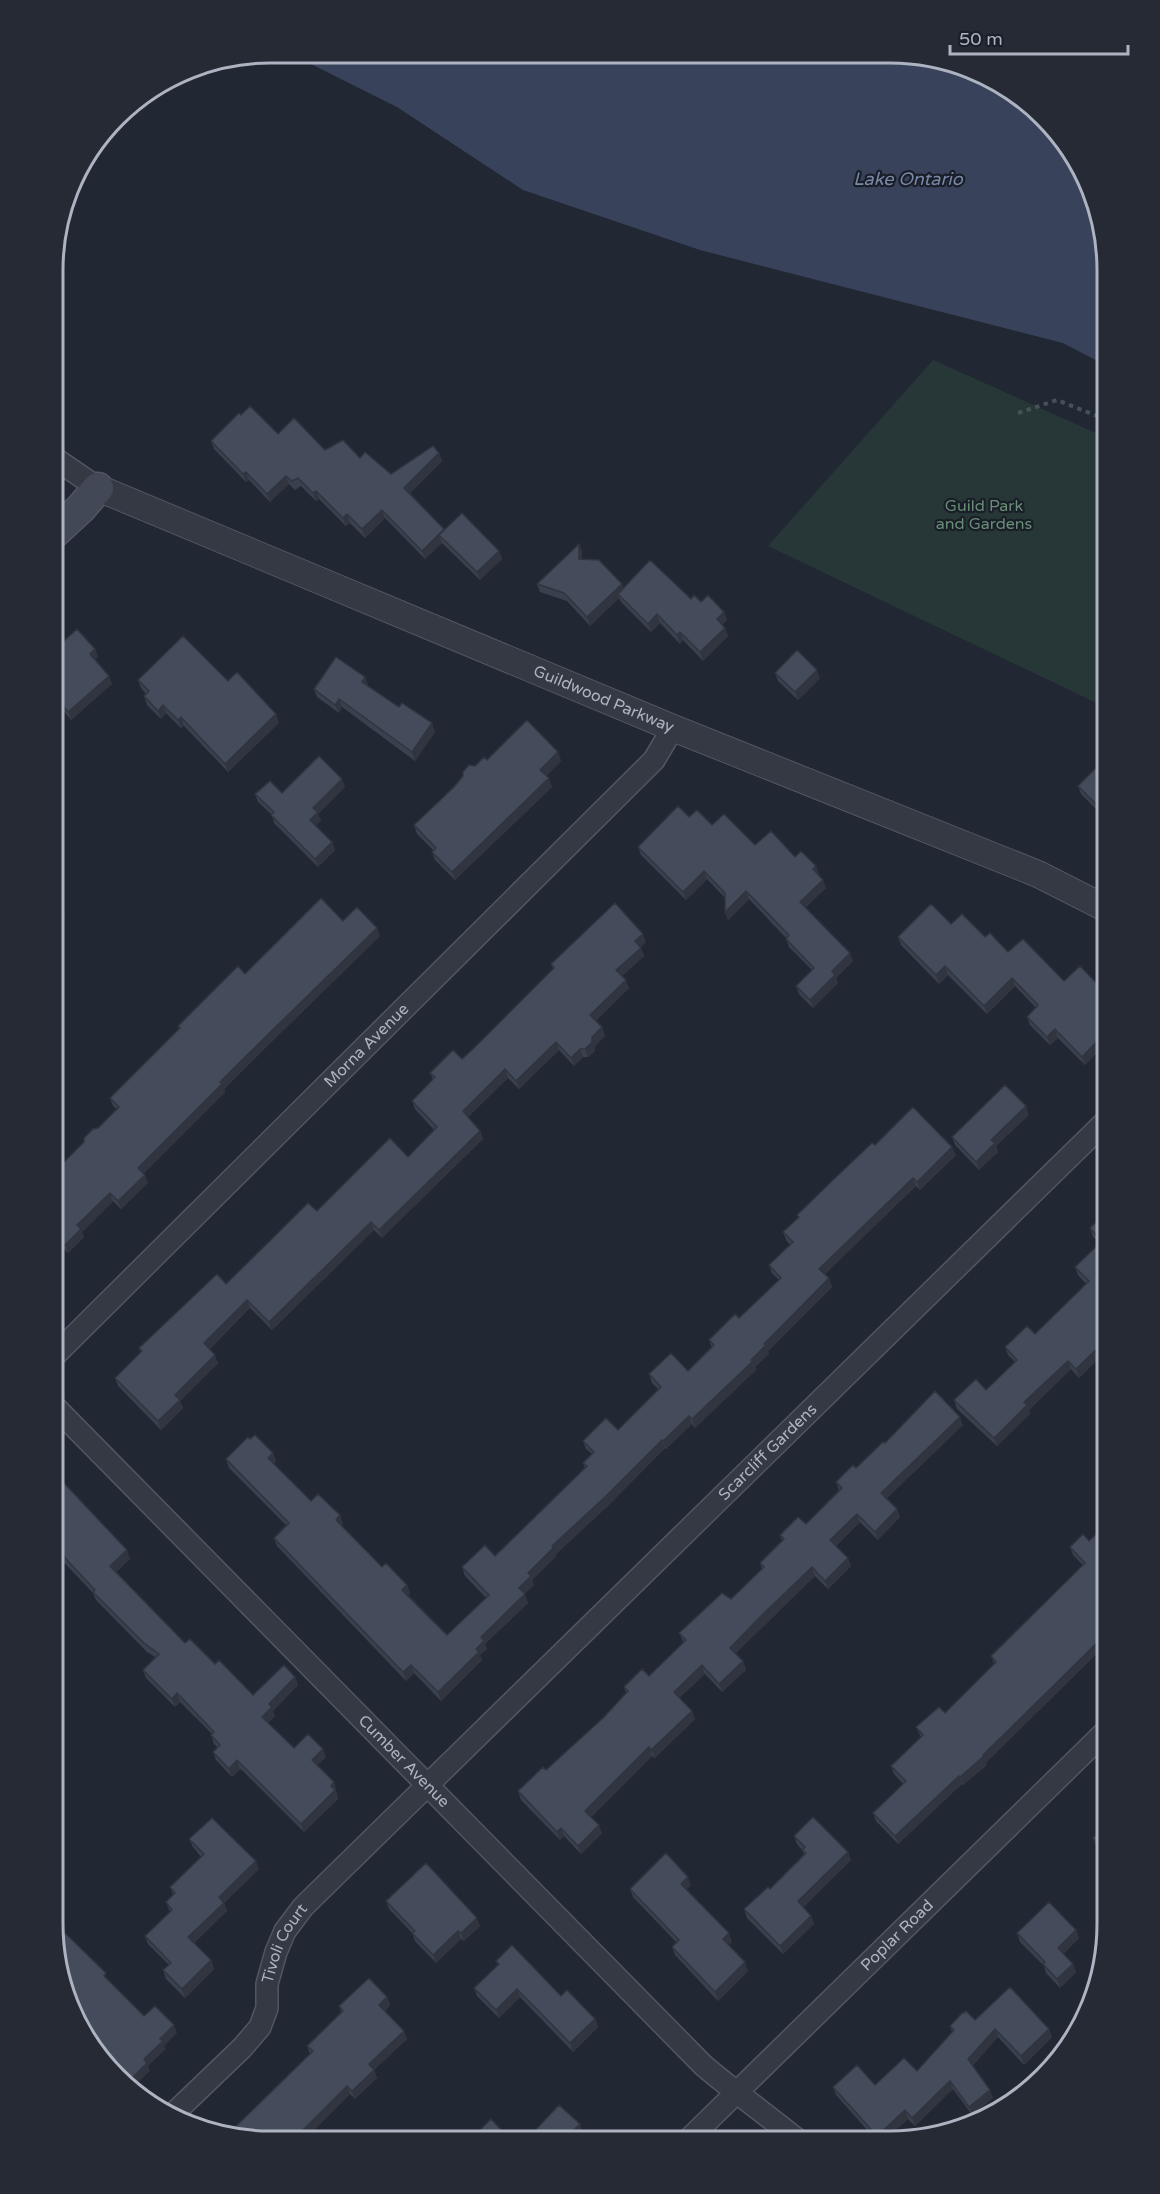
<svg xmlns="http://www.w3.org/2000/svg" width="1160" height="2194" font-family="'Varela Round',sans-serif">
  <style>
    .green { fill: #273738 }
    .water { fill: #38435b }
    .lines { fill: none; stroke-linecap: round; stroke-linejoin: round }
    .minor-casing { stroke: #515662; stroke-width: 24 }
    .tertiary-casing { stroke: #515662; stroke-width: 28 }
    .secondary-casing { stroke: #515662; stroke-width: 33 }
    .path { stroke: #445256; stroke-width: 4; stroke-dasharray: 4.5 4.5; stroke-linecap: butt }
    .minor { stroke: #343944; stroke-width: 21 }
    .tertiary { stroke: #343944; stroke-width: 26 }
    .secondary { stroke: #424856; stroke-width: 30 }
    .wall { fill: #3a414e }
    .shaded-wall { fill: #303540 }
    .building { fill: #444c5b; stroke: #303540; stroke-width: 1.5 }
    .labels { text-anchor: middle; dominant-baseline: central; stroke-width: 4.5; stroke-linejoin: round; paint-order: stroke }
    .park-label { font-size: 16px; fill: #688e75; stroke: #1a1e28 }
    .street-label { font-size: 16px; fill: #aeb3c1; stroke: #1a1e28 }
    .water-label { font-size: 18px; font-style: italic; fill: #7988a7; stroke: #1a1e28 }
    .rim { fill: none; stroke: #aeb3c1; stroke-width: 3 }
  </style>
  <rect width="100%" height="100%" fill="#212733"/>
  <path class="green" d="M 933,360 L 1107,438 L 1107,708 L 768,546 Z"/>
  <path class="water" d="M 289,53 L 932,57 L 1033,106 L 1096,200 L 1107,270 L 1107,366 L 1063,343 L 700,250 L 523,190 L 397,107 Z"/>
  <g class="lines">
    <g class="minor-casing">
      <g id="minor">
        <path d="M 54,458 L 98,488"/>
        <path id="s1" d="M 53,1357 L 654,760 L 673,728"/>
        <path id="s2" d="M 53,1405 L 704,2066 C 735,2092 768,2116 799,2141"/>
        <path id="s3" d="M 170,2117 L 242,2048 L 260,2027 L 267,2008 L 267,1984 L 276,1952 L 285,1931 L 303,1907 L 1107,1120"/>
        <path id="s4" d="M 687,2141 L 1107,1730"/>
      </g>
    </g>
    <g class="tertiary-casing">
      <g id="tertiary">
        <path id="s5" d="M 98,488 L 673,728 L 1038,874 L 1107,909"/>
      </g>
    </g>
    <g class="secondary-casing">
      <path id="secondary" d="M 54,533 L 81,508 L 98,488"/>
    </g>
    <path class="path" d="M 1018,413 L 1057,400 L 1107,420"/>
    <use href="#minor" class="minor"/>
    <use href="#tertiary" class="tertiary"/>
    <use href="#secondary" class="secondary"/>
  </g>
  <path class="wall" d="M 241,415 L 278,434 L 325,450 L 360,458 L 391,474 L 439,453 L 442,461 L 410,493 L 445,530 L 499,551 L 502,559 L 480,580 L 442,543 L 425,559 L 385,518 L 365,538 L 350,523 L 346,526 L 319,499 L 316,501 L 301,486 L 295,490 L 289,484 L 270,502 L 249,480 L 246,482 L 214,449 L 211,441 Z
    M 579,544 L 582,552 L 582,559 L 622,584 L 623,588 L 691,599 L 724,612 L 727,620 L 722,625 L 725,628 L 728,636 L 703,661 L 683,640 L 680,644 L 660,623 L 651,632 L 621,602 L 619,598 L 590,626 L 567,601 L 540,592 L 537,584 Z
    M 95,649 L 98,657 L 95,660 L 112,684 L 71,720 L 54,700 L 54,650 Z
    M 775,673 L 820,678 L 798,700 L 778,681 Z
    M 365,677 L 368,686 L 435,732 L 415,761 L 342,707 L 339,713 L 317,697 L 314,689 Z
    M 138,680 L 228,681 L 279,723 L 228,772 L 184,726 L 181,728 L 166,713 L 161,719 L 147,705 L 144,696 L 146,694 L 141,688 Z
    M 558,752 L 561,761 L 546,776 L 552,787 L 455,880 L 435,860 L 432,852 L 433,850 L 417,834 L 414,825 L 475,766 L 487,760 Z
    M 1107,775 L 1107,813 L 1105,811 L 1102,815 L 1081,794 L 1078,786 Z
    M 345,787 L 318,814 L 321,821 L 315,826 L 332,842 L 335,850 L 318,867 L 274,823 L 272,815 L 258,802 L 255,794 L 282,793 Z
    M 689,817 L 712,825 L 755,845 L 795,857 L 819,874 L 819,875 L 823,880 L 826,888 L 806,907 L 853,961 L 836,978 L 838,983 L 813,1008 L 799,994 L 796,986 L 812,970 L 789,947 L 786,939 L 786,938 L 749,899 L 728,920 L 725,912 L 725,898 L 707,879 L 686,900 L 641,855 L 638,847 Z
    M 343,921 L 380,936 L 251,1062 L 224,1089 L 225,1092 L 144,1173 L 148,1183 L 121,1209 L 113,1201 L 82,1232 L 84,1237 L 68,1253 L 58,1243 L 53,1247 L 60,1166 L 117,1109 L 113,1106 L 110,1098 L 179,1030 L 178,1026 L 245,974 Z
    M 951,924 L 985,937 L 1008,952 L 1064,981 L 1105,992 L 1107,990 L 1107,1042 L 1085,1065 L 1058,1038 L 1050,1045 L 1030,1025 L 1027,1017 L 1036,1008 L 1015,986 L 987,1014 L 948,975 L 939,984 L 901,945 L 898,937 Z
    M 646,942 L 640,947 L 644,956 L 622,976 L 629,988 L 595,1021 L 602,1027 L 605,1036 L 595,1046 L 595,1051 L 588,1057 L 583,1057 L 574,1066 L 559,1050 L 519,1089 L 508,1078 L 468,1117 L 480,1131 L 483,1139 L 382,1238 L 374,1230 L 272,1330 L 250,1308 L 210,1349 L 218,1363 L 180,1401 L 183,1408 L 161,1430 L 118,1386 L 115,1378 L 141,1353 L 139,1348 L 226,1284 L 317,1211 L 408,1157 L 434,1130 L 415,1109 L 412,1101 L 433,1080 L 430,1073 L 462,1059 L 475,1047 L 553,970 L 551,964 Z
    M 1029,1115 L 996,1146 L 998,1152 L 979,1170 L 955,1145 L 952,1137 Z
    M 875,1145 L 956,1155 L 920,1190 L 916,1186 L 825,1274 L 829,1278 L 832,1287 L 768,1351 L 769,1354 L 755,1367 L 756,1370 L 695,1428 L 692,1424 L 666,1449 L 665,1448 L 608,1506 L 556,1554 L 556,1556 L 532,1580 L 534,1585 L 524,1594 L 528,1603 L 485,1644 L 487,1649 L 480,1655 L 482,1660 L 441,1701 L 414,1673 L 406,1681 L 277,1546 L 274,1538 L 286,1525 L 229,1468 L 226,1459 L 250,1439 L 273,1453 L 276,1461 L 274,1464 L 311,1501 L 343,1524 L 341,1525 L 382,1567 L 407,1585 L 410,1593 L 408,1595 L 447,1635 L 486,1598 L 465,1576 L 462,1567 L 495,1556 L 585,1468 L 583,1463 L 592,1454 L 586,1449 L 583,1441 L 618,1430 L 659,1390 L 652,1383 L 649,1374 L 688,1371 L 712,1348 L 709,1340 L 739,1318 L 779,1280 L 772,1273 L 769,1265 L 790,1245 L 786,1240 L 783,1232 L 798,1218 L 797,1215 Z
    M 1107,1212 L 1107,1325 L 1105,1328 L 1107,1331 L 1107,1350 L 1079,1378 L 1071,1369 L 1029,1410 L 1030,1414 L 997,1446 L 957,1409 L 954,1400 L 986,1390 L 1015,1362 L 1008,1355 L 1005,1347 L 1035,1334 L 1086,1284 L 1078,1275 L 1075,1267 L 1100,1243 L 1093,1237 L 1090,1228 Z
    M 963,1425 L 887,1498 L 897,1509 L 900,1517 L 878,1540 L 860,1522 L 836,1546 L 851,1566 L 828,1589 L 815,1576 L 735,1654 L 743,1661 L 746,1670 L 722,1692 L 705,1674 L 679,1698 L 692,1711 L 695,1719 L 655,1758 L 652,1756 L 591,1817 L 602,1833 L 581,1854 L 564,1836 L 560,1840 L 521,1800 L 518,1791 L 546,1770 L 604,1717 L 626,1693 L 624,1687 L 649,1676 L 684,1643 L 679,1633 L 731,1599 L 762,1569 L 760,1563 L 782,1541 L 780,1535 L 806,1524 L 839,1490 L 836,1482 L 856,1468 L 885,1443 Z
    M 53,1480 L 130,1559 L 116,1572 L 185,1643 L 215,1664 L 253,1695 L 295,1677 L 298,1685 L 273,1711 L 275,1716 L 268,1723 L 294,1748 L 326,1757 L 317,1765 L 334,1782 L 338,1799 L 304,1832 L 243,1771 L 240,1769 L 232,1777 L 216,1760 L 213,1752 L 218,1748 L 214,1744 L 211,1735 L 212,1734 L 180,1702 L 175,1707 L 146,1678 L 143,1670 L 155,1657 L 147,1652 L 96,1600 L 93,1593 L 53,1551 Z
    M 1107,1524 L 986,1763 L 987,1765 L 963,1785 L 962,1784 L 898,1844 L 876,1821 L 873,1813 L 903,1784 L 894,1774 L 891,1766 L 921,1737 L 916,1727 L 945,1713 L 994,1664 L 991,1656 L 1083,1565 L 1073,1555 L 1070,1547 L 1089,1541 Z
    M 1107,1824 L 1107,1858 L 1096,1846 L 1093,1838 Z
    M 794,1836 L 848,1852 L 851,1860 L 803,1907 L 811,1916 L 814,1924 L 783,1954 L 747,1918 L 744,1909 L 770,1889 L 804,1855 L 802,1850 L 797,1844 Z
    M 189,1839 L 259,1869 L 224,1903 L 227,1911 L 194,1943 L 211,1960 L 214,1969 L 185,1998 L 166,1979 L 163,1970 L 169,1965 L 148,1944 L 145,1936 L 170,1912 L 166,1902 L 173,1895 L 170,1887 L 201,1857 L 193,1847 Z
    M 691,1885 L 686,1889 L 732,1942 L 728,1945 L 748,1971 L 718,2001 L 675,1955 L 672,1947 L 676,1942 L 633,1897 L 630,1889 Z
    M 1107,1900 L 1107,1939 L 1100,1932 L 1097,1924 Z
    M 386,1901 L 480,1926 L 464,1941 L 461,1939 L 436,1963 L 415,1941 L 412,1933 L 389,1909 Z
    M 1076,1930 L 1079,1938 L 1063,1954 L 1073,1964 L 1076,1972 L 1060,1988 L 1046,1973 L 1044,1966 L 1020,1942 L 1017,1933 Z
    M 496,1961 L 561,1996 L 595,2019 L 598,2027 L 573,2052 L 520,1997 L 499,2018 L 477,1996 L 474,1988 L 498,1965 Z
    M 387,1997 L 390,2005 L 385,2011 L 407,2039 L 374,2070 L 377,2078 L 355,2099 L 350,2094 L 307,2137 L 241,2140 L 310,2054 L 307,2046 L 341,2012 L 339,2006 Z
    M 975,2020 L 1049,2029 L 1052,2037 L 1024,2065 L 998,2037 L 972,2066 L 993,2098 L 972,2115 L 953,2089 L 915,2126 L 908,2119 L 883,2141 L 877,2141 L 836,2095 L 833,2087 L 875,2085 L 917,2071 L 952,2032 L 950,2026 Z"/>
  <path class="shaded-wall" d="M 439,453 L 442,461 L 407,496 L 404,488 Z
    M 246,472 L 249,480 L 246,482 L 243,474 Z
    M 286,476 L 289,484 L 270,502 L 267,494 Z
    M 316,491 L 319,499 L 316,501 L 313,493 Z
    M 382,510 L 385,518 L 365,538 L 362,529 Z
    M 347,514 L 350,523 L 346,526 L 343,518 Z
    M 444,529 L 447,537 L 439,535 L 442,543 L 425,559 L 422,551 Z
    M 579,544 L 582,552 L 582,567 L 579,559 Z
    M 499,551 L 502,559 L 480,580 L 477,572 Z
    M 622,584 L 625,592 L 618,594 L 619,598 L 590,626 L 587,617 Z
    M 724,612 L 727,620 L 720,627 L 717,619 Z
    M 657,614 L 660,623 L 651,632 L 648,624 Z
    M 725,628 L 728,636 L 703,661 L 700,652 Z
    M 680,632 L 683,640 L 680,644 L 677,635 Z
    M 95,649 L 98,657 L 93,663 L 90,654 Z
    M 817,670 L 820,678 L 798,700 L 795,692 Z
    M 109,676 L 112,684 L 71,720 L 68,712 Z
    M 365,677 L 368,685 L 365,690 L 362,682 Z
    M 339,699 L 342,707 L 339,713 L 335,705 Z
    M 163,705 L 166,713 L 161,719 L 158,711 Z
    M 276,714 L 279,723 L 228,772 L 225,764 Z
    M 181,717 L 184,726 L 181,728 L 178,720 Z
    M 432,723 L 435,732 L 415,761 L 412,752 Z
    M 558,752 L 561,761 L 543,778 L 540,770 Z
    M 549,778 L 552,787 L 455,880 L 452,872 Z
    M 342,779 L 345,787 L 318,814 L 321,821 L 313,828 L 310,820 L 313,808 Z
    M 1102,803 L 1105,811 L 1102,815 L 1099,807 Z
    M 332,842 L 335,850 L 318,867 L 315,859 Z
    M 816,866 L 819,874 L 816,878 L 813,869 Z
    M 704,871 L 707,879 L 686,900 L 683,892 Z
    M 823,880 L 826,888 L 803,910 L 800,902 Z
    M 746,891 L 749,899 L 728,920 L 725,912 Z
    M 62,906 L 65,914 L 54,926 L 54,914 Z
    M 377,928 L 380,936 L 251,1062 L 224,1089 L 225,1092 L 141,1176 L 138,1168 L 248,1054 Z
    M 643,934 L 646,942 L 638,950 L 635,941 Z
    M 641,948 L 644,956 L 619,979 L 616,970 Z
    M 850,953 L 853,961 L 836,978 L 838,983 L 813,1008 L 810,1000 L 832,971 Z
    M 945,966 L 948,975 L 939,984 L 936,975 Z
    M 1012,978 L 1015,986 L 987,1014 L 984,1006 Z
    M 626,980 L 629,988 L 593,1024 L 590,1015 Z
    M 602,1027 L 605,1036 L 595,1046 L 595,1051 L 588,1057 L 585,1049 L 592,1037 Z
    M 1055,1029 L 1058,1038 L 1050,1045 L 1047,1037 Z
    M 1107,1031 L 1107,1042 L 1085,1065 L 1082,1057 Z
    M 556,1042 L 559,1050 L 519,1089 L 516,1081 Z
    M 580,1049 L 583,1057 L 574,1066 L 571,1058 Z
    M 505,1069 L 508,1078 L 466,1119 L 463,1111 Z
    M 1026,1106 L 1029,1115 L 996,1146 L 998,1152 L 979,1170 L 976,1162 L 991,1140 Z
    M 480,1131 L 483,1139 L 382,1238 L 379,1230 Z
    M 952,1147 L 956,1155 L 920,1190 L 917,1182 Z
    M 145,1175 L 148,1183 L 121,1209 L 118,1201 Z
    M 913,1178 L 916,1186 L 822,1277 L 819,1269 Z
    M 110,1193 L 113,1201 L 82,1232 L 84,1237 L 68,1253 L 65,1245 L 77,1225 Z
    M 371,1222 L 374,1230 L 272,1330 L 269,1322 Z
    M 55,1235 L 58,1243 L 53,1247 L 53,1236 Z
    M 829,1278 L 832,1287 L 768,1351 L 769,1354 L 755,1367 L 756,1370 L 695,1428 L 692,1419 L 751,1360 L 764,1344 Z
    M 247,1300 L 250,1308 L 207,1352 L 204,1343 Z
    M 1107,1314 L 1107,1325 L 1102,1330 L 1099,1322 Z
    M 1107,1339 L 1107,1350 L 1079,1378 L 1076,1369 Z
    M 215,1355 L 218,1363 L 180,1401 L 183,1408 L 161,1430 L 158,1421 L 175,1395 Z
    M 1068,1361 L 1071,1369 L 1029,1410 L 1030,1414 L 997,1446 L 994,1438 L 1024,1402 Z
    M 689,1416 L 692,1424 L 666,1449 L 663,1441 Z
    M 960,1417 L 963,1425 L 884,1501 L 881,1493 Z
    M 662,1440 L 665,1448 L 608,1506 L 556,1554 L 556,1556 L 532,1580 L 534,1585 L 522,1596 L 519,1588 L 528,1573 L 552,1546 Z
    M 273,1453 L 276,1461 L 271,1466 L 268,1458 Z
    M 897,1509 L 900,1517 L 878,1540 L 875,1532 Z
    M 857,1514 L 860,1522 L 833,1548 L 830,1540 Z
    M 340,1515 L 343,1524 L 339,1528 L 336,1520 Z
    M 127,1550 L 130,1559 L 113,1574 L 110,1566 Z
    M 848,1558 L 851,1566 L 828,1589 L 825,1581 Z
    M 812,1567 L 815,1576 L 733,1656 L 730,1648 Z
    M 407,1585 L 410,1593 L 405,1598 L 402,1590 Z
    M 525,1594 L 528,1603 L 485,1644 L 487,1649 L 480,1655 L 482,1660 L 441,1701 L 438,1692 L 476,1649 L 481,1637 Z
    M 1107,1594 L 1107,1605 L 1102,1598 Z
    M 1107,1633 L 1107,1644 L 986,1763 L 987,1765 L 963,1785 L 960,1777 Z
    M 743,1661 L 746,1670 L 722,1692 L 719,1684 Z
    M 411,1665 L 414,1673 L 406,1681 L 403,1672 Z
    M 702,1665 L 705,1674 L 677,1700 L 674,1692 Z
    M 295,1677 L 298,1685 L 273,1711 L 275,1716 L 265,1725 L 262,1717 L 269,1704 Z
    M 177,1693 L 180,1702 L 175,1707 L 172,1699 Z
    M 692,1711 L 695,1719 L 655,1758 L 651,1750 Z
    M 649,1747 L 652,1756 L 588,1819 L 585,1811 Z
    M 323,1749 L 326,1757 L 315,1768 L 312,1760 Z
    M 237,1760 L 240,1769 L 232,1777 L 229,1769 Z
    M 959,1776 L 962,1784 L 898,1844 L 895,1836 Z
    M 334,1782 L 338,1799 L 304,1832 L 301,1824 Z
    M 599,1825 L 602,1833 L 581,1854 L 578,1846 Z
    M 561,1828 L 564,1836 L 560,1840 L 557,1832 Z
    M 848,1852 L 851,1860 L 801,1910 L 798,1901 Z
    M 256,1861 L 259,1869 L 224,1903 L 227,1911 L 191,1945 L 188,1937 L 219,1897 Z
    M 688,1877 L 691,1885 L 684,1892 L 681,1884 Z
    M 811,1916 L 814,1924 L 783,1954 L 780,1946 Z
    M 477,1918 L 480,1926 L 464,1941 L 461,1933 Z
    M 1076,1930 L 1079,1938 L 1061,1957 L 1058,1948 Z
    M 458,1931 L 461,1939 L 436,1963 L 433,1955 Z
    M 729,1933 L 732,1942 L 726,1947 L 723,1939 Z
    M 211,1960 L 214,1969 L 185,1998 L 182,1989 Z
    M 745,1962 L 748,1971 L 718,2001 L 715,1992 Z
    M 1073,1964 L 1076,1972 L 1060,1988 L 1057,1979 Z
    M 517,1989 L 520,1997 L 499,2018 L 496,2010 Z
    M 387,1997 L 390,2005 L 382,2013 L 379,2005 Z
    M 595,2019 L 598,2027 L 573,2052 L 570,2043 Z
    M 174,2025 L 177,2033 L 164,2046 L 166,2049 L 148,2066 L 150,2071 L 130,2090 L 127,2088 L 125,2085 L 144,2059 L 160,2039 Z
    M 995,2029 L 998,2037 L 971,2068 L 968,2059 Z
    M 1049,2029 L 1052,2037 L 1024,2065 L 1021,2056 Z
    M 404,2031 L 407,2039 L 374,2070 L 377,2078 L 355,2099 L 352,2091 L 369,2064 Z
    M 950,2081 L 953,2089 L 915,2126 L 912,2118 Z
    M 347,2086 L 350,2094 L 305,2139 L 302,2131 Z
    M 990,2090 L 993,2098 L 972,2115 L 969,2107 Z
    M 905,2110 L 908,2119 L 883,2141 L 879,2141 L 877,2136 Z
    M 580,2124 L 583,2133 L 574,2141 L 563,2141 Z"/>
  <path class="building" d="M 250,406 L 278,434 L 294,418 L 325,450 L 343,440 L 360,458 L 365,452 L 391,474 L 433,446 L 439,453 L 404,488 L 444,529 L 422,551 L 382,510 L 362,529 L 347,514 L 343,518 L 316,491 L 313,493 L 298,478 L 292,481 L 286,476 L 267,494 L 246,472 L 243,474 L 211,441 L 239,413 L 241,415 Z
    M 462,513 L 499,551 L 477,572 L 439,535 Z
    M 579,544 L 579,559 L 599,560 L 622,584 L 587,617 L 564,593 L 537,584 Z
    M 650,560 L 691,599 L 694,595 L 701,602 L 708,595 L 724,612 L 717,619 L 725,628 L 700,652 L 680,632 L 677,635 L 657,614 L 648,624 L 618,594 Z
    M 77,629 L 95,649 L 90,654 L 109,676 L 68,712 L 54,695 L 54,650 Z
    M 183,636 L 228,681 L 237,672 L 276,714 L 225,764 L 181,717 L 178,720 L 163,705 L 158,711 L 144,696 L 149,691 L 138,680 Z
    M 797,650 L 817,670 L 795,692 L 775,673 Z
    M 336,657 L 365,677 L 362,682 L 399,707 L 402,703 L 432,723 L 412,752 L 339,699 L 335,705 L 314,689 Z
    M 527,720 L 558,752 L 540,770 L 549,778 L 452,872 L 432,852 L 436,848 L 414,825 L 454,787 L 463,776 L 463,772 L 469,765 L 475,766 L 484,757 L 487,760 Z
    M 319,756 L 342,779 L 313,808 L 318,812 L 310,820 L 332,842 L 315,859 L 271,815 L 274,812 L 255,794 L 270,781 L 282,793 Z
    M 1098,766 L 1107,775 L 1107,808 L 1102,803 L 1099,807 L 1078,786 Z
    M 678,806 L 689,817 L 697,810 L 712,825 L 724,814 L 755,845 L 771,831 L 795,857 L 801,851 L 816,866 L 813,869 L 823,880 L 800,902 L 850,953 L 832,971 L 835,975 L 810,1000 L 796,986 L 814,968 L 786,939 L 789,935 L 746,891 L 725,912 L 725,893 L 704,871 L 683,892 L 638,847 Z
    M 54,898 L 62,906 L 54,914 Z
    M 321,898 L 343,921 L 357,907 L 377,928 L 248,1054 L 220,1082 L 222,1084 L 138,1168 L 145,1175 L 118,1201 L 110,1193 L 77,1225 L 81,1229 L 65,1245 L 55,1235 L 53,1236 L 53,1168 L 58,1163 L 60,1166 L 84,1142 L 84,1138 L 93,1129 L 98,1128 L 119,1107 L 110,1098 L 180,1028 L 178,1026 L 238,966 L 245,974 Z
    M 615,903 L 643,934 L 635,941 L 641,948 L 616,970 L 626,980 L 590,1015 L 602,1027 L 592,1037 L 592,1042 L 585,1049 L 580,1049 L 571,1058 L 556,1042 L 516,1081 L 505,1069 L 463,1111 L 480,1131 L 379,1230 L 371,1222 L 269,1322 L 247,1300 L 204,1343 L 215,1355 L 175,1395 L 180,1400 L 158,1421 L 115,1378 L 142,1351 L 139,1348 L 217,1274 L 226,1284 L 308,1203 L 317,1211 L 390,1138 L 408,1157 L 437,1127 L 412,1101 L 435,1077 L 430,1073 L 453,1050 L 462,1059 L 475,1047 L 554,968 L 551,964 Z
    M 931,904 L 951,924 L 962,914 L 985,937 L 990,933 L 1008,952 L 1023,939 L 1064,981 L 1080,966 L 1105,992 L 1107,990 L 1107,1031 L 1082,1057 L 1055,1029 L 1047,1037 L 1027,1017 L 1038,1005 L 1012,978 L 984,1006 L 945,966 L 936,975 L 898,937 Z
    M 1005,1085 L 1026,1106 L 991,1140 L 995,1143 L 976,1162 L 952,1137 Z
    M 913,1107 L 952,1147 L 917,1182 L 913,1178 L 819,1269 L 829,1278 L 764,1344 L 766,1345 L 751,1360 L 753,1361 L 692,1419 L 689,1416 L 663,1441 L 662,1440 L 605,1497 L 552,1546 L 553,1548 L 528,1573 L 531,1576 L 519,1588 L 525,1594 L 481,1637 L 484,1641 L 476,1649 L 479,1652 L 438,1692 L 411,1665 L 403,1672 L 274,1538 L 289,1523 L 226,1459 L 248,1437 L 250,1439 L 255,1435 L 273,1453 L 268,1458 L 311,1501 L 318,1494 L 340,1515 L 336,1520 L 382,1567 L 386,1563 L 407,1585 L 402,1590 L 447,1635 L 489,1595 L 462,1567 L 485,1545 L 495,1556 L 587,1466 L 583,1463 L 594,1452 L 583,1441 L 606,1418 L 618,1430 L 661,1387 L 649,1374 L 671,1353 L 688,1371 L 714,1345 L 709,1340 L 735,1314 L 739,1318 L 781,1278 L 769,1265 L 793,1242 L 783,1232 L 799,1217 L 797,1215 L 833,1180 L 872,1143 L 875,1145 Z
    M 1107,1212 L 1107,1314 L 1099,1322 L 1107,1331 L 1107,1339 L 1076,1369 L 1068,1361 L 1024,1402 L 1027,1405 L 994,1438 L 954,1400 L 976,1379 L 986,1390 L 1017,1360 L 1005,1347 L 1027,1326 L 1035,1334 L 1089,1281 L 1075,1267 L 1102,1241 L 1090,1228 Z
    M 935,1391 L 960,1417 L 881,1493 L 897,1509 L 875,1532 L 857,1514 L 830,1540 L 848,1558 L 825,1581 L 812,1567 L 759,1618 L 730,1648 L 743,1661 L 719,1684 L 702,1665 L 674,1692 L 692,1711 L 651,1750 L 649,1747 L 585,1811 L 599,1825 L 578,1846 L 561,1828 L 557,1832 L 518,1791 L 543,1767 L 546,1770 L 604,1717 L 628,1691 L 624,1687 L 642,1669 L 649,1676 L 686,1640 L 679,1633 L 722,1593 L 731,1599 L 764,1567 L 760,1563 L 784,1539 L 780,1535 L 798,1517 L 806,1524 L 842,1488 L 836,1482 L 853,1465 L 856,1468 L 883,1442 L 885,1443 Z
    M 53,1480 L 58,1486 L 63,1482 L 127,1550 L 110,1566 L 185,1643 L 190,1639 L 215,1664 L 219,1660 L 253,1695 L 284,1665 L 295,1677 L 269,1704 L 272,1707 L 262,1717 L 294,1748 L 308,1734 L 323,1749 L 312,1760 L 334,1782 L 331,1786 L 335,1790 L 301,1824 L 237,1760 L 229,1769 L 213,1752 L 220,1745 L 211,1735 L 214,1732 L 177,1693 L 172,1699 L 143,1670 L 159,1654 L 144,1643 L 93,1592 L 95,1590 L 53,1545 Z
    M 1107,1524 L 1107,1594 L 1102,1598 L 1107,1603 L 1107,1633 L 983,1755 L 984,1756 L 960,1777 L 959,1776 L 895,1836 L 873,1813 L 906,1781 L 891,1766 L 923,1735 L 916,1727 L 939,1707 L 945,1713 L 996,1662 L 991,1656 L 1085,1563 L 1070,1547 L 1083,1534 L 1089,1541 Z
    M 813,1817 L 848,1852 L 798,1901 L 811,1916 L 780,1946 L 744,1909 L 768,1887 L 770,1889 L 806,1853 L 802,1850 L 805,1847 L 794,1836 Z
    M 212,1818 L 256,1861 L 219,1897 L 224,1903 L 188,1937 L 211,1960 L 182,1989 L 163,1970 L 171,1963 L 145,1936 L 172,1910 L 166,1902 L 175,1893 L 170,1887 L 204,1854 L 189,1839 Z
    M 1107,1824 L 1107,1853 L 1093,1838 Z
    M 666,1853 L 688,1877 L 681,1884 L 729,1933 L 723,1939 L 745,1962 L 715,1992 L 672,1947 L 679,1940 L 630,1889 Z
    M 426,1863 L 477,1918 L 461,1933 L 458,1931 L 433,1955 L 412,1933 L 415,1931 L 386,1901 Z
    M 1107,1900 L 1107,1934 L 1097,1924 L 1098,1909 Z
    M 1049,1902 L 1076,1930 L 1058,1948 L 1073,1964 L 1057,1979 L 1043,1964 L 1045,1962 L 1017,1933 Z
    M 53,1915 L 63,1927 L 61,1929 L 106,1973 L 104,1976 L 144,2016 L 155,2006 L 174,2025 L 160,2039 L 163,2041 L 144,2059 L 147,2063 L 125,2085 L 64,1994 L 52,1924 Z
    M 512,1945 L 561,1996 L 567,1990 L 595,2019 L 570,2043 L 517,1989 L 496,2010 L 474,1988 L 499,1964 L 496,1961 Z
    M 369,1978 L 387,1997 L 379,2005 L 404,2031 L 369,2064 L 374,2070 L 352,2091 L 347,2086 L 302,2131 L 310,2140 L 241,2140 L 227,2135 L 313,2051 L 307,2046 L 343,2011 L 339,2006 Z
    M 1010,1987 L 1049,2029 L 1021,2056 L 995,2029 L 968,2059 L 990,2090 L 969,2107 L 950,2081 L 912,2118 L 905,2110 L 877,2136 L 833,2087 L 857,2065 L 875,2085 L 904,2058 L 917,2071 L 954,2030 L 950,2026 L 963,2012 L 964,2013 L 966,2011 L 975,2020 Z
    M 559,2105 L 580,2124 L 563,2141 L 526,2140 Z
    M 491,2119 L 510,2139 L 514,2135 L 519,2140 L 470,2140 Z"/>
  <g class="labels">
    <g class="park-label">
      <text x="984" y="506">Guild Park<tspan x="984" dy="18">and Gardens</tspan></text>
    </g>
    <g class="street-label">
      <text stroke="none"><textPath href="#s5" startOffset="548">Guildwood Parkway</textPath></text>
      <text stroke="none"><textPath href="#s1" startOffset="442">Morna Avenue</textPath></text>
      <text stroke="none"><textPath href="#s3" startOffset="908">Scarcliff Gardens</textPath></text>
      <text stroke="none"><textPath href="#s2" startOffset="500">Cumber Avenue</textPath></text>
      <text stroke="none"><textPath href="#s4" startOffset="294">Poplar Road</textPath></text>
      <text stroke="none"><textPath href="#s3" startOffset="216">Tivoli Court</textPath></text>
    </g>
    <g class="water-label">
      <text x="908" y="179">Lake Ontario</text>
    </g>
  </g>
  <path d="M0 0H1160V2194H0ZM270 63H890A207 207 0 0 1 1097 270V1924A207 207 0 0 1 890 2131H270A207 207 0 0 1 63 1924V270A207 207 0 0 1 270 63Z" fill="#262a34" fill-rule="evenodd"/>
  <path class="rim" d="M270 63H890A207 207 0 0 1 1097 270V1924A207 207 0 0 1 890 2131H270A207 207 0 0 1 63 1924V270A207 207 0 0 1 270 63Z"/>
  <path d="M950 45v9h178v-9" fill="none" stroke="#aeb3c1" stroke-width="3"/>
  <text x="959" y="45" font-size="18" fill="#aeb3c1" stroke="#1a1e28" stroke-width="4.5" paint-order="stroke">50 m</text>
</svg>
